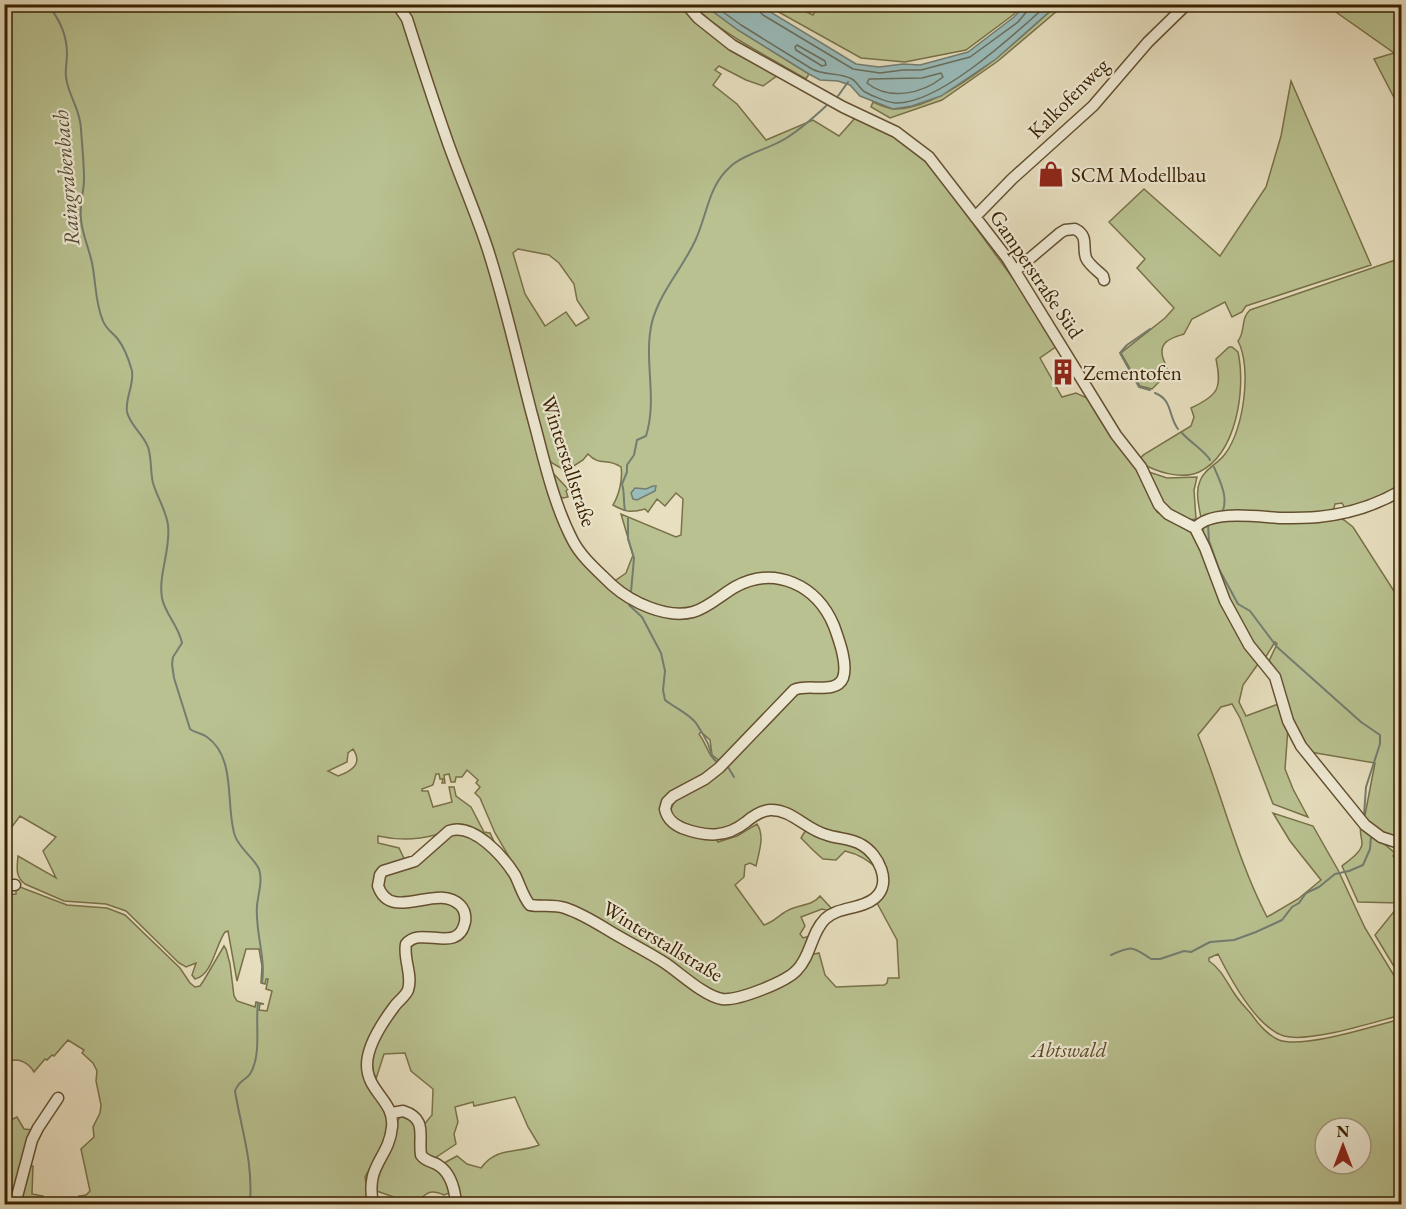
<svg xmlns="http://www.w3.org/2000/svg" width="1406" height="1209" font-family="'EB Garamond',serif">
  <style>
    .green { fill: #b9c190; stroke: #797148; stroke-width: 1.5; fill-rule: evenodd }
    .water { fill: #99bbba; stroke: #737d70; stroke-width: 1.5 }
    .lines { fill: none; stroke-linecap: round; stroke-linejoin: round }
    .shore { stroke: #696e5d; stroke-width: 1.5 }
    .stream { stroke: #737d70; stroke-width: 2 }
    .minor-casing { stroke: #645030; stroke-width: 13 }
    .minor { stroke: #efead5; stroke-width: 10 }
    .labels { text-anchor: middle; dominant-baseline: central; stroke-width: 4.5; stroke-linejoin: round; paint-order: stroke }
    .street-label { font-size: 21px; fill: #392100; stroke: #efead5 }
    .poi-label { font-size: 21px; fill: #392100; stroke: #efead5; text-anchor: start }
    .park-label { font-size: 21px; font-style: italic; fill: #594924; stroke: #efead5 }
    .water-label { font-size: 22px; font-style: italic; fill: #564f38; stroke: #efead5 }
  </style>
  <rect width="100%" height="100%" fill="#e7dfbf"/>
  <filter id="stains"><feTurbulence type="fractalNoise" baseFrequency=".00333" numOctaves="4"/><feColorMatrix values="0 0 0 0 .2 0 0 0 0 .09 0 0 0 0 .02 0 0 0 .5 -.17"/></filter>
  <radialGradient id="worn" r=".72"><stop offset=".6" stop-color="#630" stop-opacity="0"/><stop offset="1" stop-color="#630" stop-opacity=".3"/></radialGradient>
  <path class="green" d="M 873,4 L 1023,4 L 1023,5 L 1013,15 L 966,50 L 905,62 L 861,58 L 775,10 L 779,5 L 792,5 L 813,15 L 818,5 L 845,5 L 870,11 Z
    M 5,5 L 681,5 C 706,37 743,55 778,75 L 763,86 L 746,80 L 719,66 L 715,70 L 721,74 L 713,85 L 737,104 L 766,140 L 813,120 L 839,136 L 856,117 L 890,134 L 931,166 L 1044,321 L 1057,346 L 1040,358 L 1062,397 L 1076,393 L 1087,398 L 1134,462 L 1157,512 L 1192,533 L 1202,546 L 1214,587 L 1232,622 L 1256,656 L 1258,664 L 1243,685 L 1239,702 L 1246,716 L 1281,703 L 1288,728 L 1285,769 L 1293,789 L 1308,817 L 1273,804 L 1240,718 L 1232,704 L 1221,707 L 1198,735 C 1222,795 1237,859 1267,917 L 1298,899 L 1321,880 L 1290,841 L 1273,813 L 1313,826 L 1338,870 L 1365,928 L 1401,987 L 1401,1015 C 1374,1022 1310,1043 1284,1036 C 1257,1028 1230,978 1218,954 L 1209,958 L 1209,961 C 1221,969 1226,981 1234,993 C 1239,1001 1246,1008 1252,1015 C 1258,1024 1269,1036 1279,1040 C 1304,1049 1373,1026 1401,1019 L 1401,1204 L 459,1204 L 456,1186 L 444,1167 L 444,1163 L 457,1156 L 467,1164 L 481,1168 C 497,1146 517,1154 539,1145 L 528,1127 L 515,1097 L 474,1106 L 473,1102 L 455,1107 L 458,1122 L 454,1134 L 456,1144 L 432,1160 C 419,1154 423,1138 423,1126 L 432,1115 L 433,1089 L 411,1071 L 405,1053 L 384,1054 L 375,1082 L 369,1087 L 387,1112 L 390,1124 L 385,1142 L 365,1177 L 370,1204 L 81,1204 L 79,1196 L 86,1195 L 90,1191 L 81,1149 L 94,1137 L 93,1127 L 100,1113 L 101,1105 L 96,1081 L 97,1071 L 93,1063 L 82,1053 L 84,1050 L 68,1040 L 54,1056 L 52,1055 L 47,1060 L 45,1059 L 34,1072 C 28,1062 18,1057 6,1062 L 9,1067 L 5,1070 L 5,895 L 16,894 L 16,887 L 20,887 L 67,905 L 107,908 L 125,915 L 180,968 L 190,983 L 195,987 L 200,986 L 204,980 L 224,946 L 226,949 L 230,964 L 234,996 L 237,1001 L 255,1007 L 256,1002 L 264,1004 L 260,1004 L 259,1010 L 267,1011 L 272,991 L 266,989 L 268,979 L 266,979 L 265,984 L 261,983 L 262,966 L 259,949 L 246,949 L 237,981 L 228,931 L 225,932 C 216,944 212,976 195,979 L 192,975 L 196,963 L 186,967 L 179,963 L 126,911 L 106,904 L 64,901 L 25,884 C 15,877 17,867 18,856 L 56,878 L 43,851 L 56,837 L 20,816 L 5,836 L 5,827 L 11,810 L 4,794 ZM 518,249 L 549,255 L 559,263 L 574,284 L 577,300 L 589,318 L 576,326 L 566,312 L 545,326 L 525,294 L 513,253 ZM 588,454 C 600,467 607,457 621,467 C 623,479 619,495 613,505 C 625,512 631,513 645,509 L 648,512 L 657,499 L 665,506 L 676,493 L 683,499 L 681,535 L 676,537 L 621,514 L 633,555 L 626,573 L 616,580 L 612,580 C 628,600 665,616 690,610 C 711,605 726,587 746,579 C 794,560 834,605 844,648 C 846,660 853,678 841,687 C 831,694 818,687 806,689 C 798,690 792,695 786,699 L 713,777 L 676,798 L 670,811 C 673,821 680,824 689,827 C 743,845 740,805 773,806 C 791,806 802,821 817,829 C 830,835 844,834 857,840 C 873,847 891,868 885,887 C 884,893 879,897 877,903 L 897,940 L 899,978 L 888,978 L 887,983 L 884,985 L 836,987 L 825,975 L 819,953 L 810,955 C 807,961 804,966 799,971 C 786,984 746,1000 727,1001 L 726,997 C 745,996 788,980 799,965 C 806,957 809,945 813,935 L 803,938 L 800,934 L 805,926 L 801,917 L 822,909 L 830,911 L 832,909 L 820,896 C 812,907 796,904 785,912 C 777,917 773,922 764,925 L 735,885 L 744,877 L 745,865 L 750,863 L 756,866 C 759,852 765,836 757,824 L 737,836 L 718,842 L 715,838 C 695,835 656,829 663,800 L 703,777 L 719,764 C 707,755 708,746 699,734 L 701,732 L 710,740 L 712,755 L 720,761 L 792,687 C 805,681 827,689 837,681 C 853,669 828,614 817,602 C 807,592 792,583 778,580 C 738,573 716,618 678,615 C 664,614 638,607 626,601 C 620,598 614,590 609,585 C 577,556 566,535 553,494 C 549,482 542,468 546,456 L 552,463 L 566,471 L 583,460 ZM 353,749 C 363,764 352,771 338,776 L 328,771 L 347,762 L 348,753 ZM 467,770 L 478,780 L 476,783 L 480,787 L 475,793 L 480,798 L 495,833 L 522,879 L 518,885 C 504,869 475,821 447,836 C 439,840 434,849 427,855 C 422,861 415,865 409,869 L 399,848 L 378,843 L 378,836 C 396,840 417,840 435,835 C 446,831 454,822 467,826 C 479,829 487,841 497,848 L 490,833 L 484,832 L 471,807 L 456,796 L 454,787 L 449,787 L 452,802 L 433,807 L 428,791 L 422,791 L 422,789 L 433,785 L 436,774 L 439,774 L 440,779 L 443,779 L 442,783 L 445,783 L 444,775 L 449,774 L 451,782 L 455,782 L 456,777 L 462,777 ZM 1325,1128 L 1361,1128 L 1361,1164 L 1325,1164 Z
    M 693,5 L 704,5 L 738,30 L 809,74 L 806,79 C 768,56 724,36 693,5 Z
    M 1057,5 L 1064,5 L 998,61 L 942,100 L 890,118 L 871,107 L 873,102 C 880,105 888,109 895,109 C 947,109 1020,38 1057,5 Z
    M 1326,5 L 1401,5 L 1401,111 L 1374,59 L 1394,53 Z
    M 1291,81 L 1371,265 L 1246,306 L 1242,312 L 1232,317 L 1225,302 L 1192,319 L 1184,334 C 1172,338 1158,341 1163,358 C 1165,364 1167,367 1168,373 L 1152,389 L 1140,386 L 1121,353 L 1165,318 L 1174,308 L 1137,268 L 1145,259 L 1109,222 L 1144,189 L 1220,256 L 1266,187 L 1281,136 Z
    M 1401,258 L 1401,487 L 1346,510 L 1342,503 L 1335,504 L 1333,512 L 1201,518 C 1199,506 1195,492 1200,481 C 1204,469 1218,464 1225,454 C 1244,430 1252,367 1238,341 C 1246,331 1240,319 1250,310 Z
    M 1229,347 L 1232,347 L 1238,352 C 1246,388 1237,454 1199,472 C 1181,480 1157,472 1141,463 L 1140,459 L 1143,455 L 1191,426 L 1194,417 L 1191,408 C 1219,395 1222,388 1216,359 Z
    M 551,471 L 568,489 L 566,491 L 568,497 L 563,498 L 558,496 Z
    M 1146,471 L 1167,478 L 1197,477 L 1194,490 L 1196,519 C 1167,525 1157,492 1146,471 Z
    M 1336,517 L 1344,520 L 1353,527 L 1401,602 L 1401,841 L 1390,837 L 1364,820 L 1375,763 L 1310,752 L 1301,741 L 1269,661 L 1277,644 L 1275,642 L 1265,658 C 1234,622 1220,577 1203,533 L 1203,528 L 1211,521 Z
    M 1361,824 L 1396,854 L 1393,856 L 1401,866 L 1400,903 L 1358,902 L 1342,866 C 1348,861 1361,853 1362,844 C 1362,836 1359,834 1361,824 Z
    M 807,828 L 850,842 L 867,852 L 878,870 C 869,860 858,854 845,851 L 836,860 L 823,859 C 815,853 808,845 801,838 Z
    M 1401,907 L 1402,907 L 1401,978 L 1375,935 L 1396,909 Z
    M 402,1115 L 416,1122 L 418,1147 L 447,1180 L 449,1193 L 444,1195 C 426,1187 426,1197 413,1204 L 374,1190 L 397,1121 Z
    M 4,1117 L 13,1119 L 17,1117 L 24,1129 L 34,1130 L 17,1190 L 5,1187 Z
    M 29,1166 L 33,1166 L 32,1194 L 43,1196 L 42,1204 L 17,1204 Z"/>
  <path class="water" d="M 704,5 L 761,5 L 767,10 L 856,64 L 879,67 L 903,64 L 920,65 L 968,52 L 1014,17 L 1025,5 L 1057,5 L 996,59 L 941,96 L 912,106 L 893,109 L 860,96 L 850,85 L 838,81 L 820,80 L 809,74 L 738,30 Z
    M 653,486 L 656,486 L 655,491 L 637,500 L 633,499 L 631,493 L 635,488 L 646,489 Z"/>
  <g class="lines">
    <path class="shore" d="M 712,4 L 741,25 L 812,69 C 825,76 839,72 852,79 C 857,82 860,89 865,92 C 872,96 887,102 895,103 C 939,105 1016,33 1048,4
      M 757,4 L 758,10 L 763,15 L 853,69 L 880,73 L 903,70 L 921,70 L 970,57 L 1018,22 L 1028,10 L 1029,4
      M 797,45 L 825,61 L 826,65 L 822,66 L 796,50 L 795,47 Z
      M 941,73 L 943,77 C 922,94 889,101 867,83 L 869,79 L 922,78 Z"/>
    <path class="stream" d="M 47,4 C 59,18 67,36 67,54 C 67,62 65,69 66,77 C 68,96 80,107 81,129 C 82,145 84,162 84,179 C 84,193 79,204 81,219 C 82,234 89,248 92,263 C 96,282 95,303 103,321 C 106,329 112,332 117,338 C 125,348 129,360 132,371 C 134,386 125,398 127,412 C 130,425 143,434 148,447 C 152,459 150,471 153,483 C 157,497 166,510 168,525 C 171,550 158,574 162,598 C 165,614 179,626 182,643 L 173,657 L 172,664 L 174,678 L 190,729 C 195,733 202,733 207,737 C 237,758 225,806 235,836 C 240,849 253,857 259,869 C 263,881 258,894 257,906 C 255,932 266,957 262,983
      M 838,96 L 848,82
      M 1150,390 L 1139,387 L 1120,353 L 1127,345 L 1150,329
      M 1155,393 C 1173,400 1168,416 1178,429
      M 1182,433 C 1190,442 1206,452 1210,460
      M 1214,467 C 1220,482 1229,497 1222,513
      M 625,510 C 623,501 625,493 622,484 L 627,472 L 627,465 L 634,455 L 637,440 L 646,436 C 658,398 643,360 652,322 C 660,292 682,269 695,241 C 707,216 708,186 730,167 C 742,155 768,149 783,140 C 799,131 813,118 826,106
      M 628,518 L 628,539 L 634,558 L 631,592
      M 1208,524 L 1209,541 L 1219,569 L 1238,604 L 1250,611 L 1277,647 L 1361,722 L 1380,735 L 1380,744 L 1366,787 L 1364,815
      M 629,605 L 642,617 L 661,653 L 665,671 L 663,690 L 665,700 C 675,708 688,713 696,723 C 699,728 703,734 706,740 C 711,747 709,754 716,761
      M 728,767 L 734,777
      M 1111,955 C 1134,945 1132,947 1151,959 L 1160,959 L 1184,951 L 1191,952 L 1210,942 L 1234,940 L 1256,932 L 1282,920 L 1292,907 L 1299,903 L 1306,893 L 1319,887 L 1335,874 L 1349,871 L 1363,865 L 1370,849 L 1371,836
      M 250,1204 C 253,1160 242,1133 235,1091 C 239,1080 245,1081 250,1074 C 262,1055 255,1024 258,1003"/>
    <g class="minor-casing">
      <path id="minor" d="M 686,4 L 698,18 L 732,45 L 843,107 L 896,132 L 929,157 L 1007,258 L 1116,435 L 1141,467 L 1159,505 L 1168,514 L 1195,528
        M 975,217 L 1012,179 L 1093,106 L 1148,42 L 1187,4
        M 1015,271 L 1060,233 L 1065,230 L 1075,229 C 1089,236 1082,246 1086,258 C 1089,265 1098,271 1103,276 L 1104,280
        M 1195,528 L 1205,548 L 1225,601 L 1249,645 L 1275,677 L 1288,721 L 1301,746 L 1365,825 L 1381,837 L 1402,844
        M 1195,528 C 1212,509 1258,517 1281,518 C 1293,518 1306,518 1318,517 C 1348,514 1375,506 1402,490
        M 4,885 L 15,885
        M 392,1113 L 403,1111 C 428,1119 418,1136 421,1155 C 426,1162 432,1161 438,1165 C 451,1173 455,1191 456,1204
        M 15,1204 L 32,1140 L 38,1128 L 58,1098
        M 373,1204 C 365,1164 389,1159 392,1127 C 395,1101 367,1092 367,1065 C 367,1046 382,1023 394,1007 C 398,1001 405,997 408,990 C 413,975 403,959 406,944 C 421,925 458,955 465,922 C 466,915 465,910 460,905 C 437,882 391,924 378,886 L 380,875 L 383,871 L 415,861 L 449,831 C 473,822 503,856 515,875 C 520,885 523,897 530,905 C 541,907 553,904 565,908 C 583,914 598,924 613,933 C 630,943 648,952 665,963 C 680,973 704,996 722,999 C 738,1001 786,982 797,970 C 811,956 811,933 825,919 C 839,906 861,910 875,898 C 893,883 878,854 862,845 C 851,838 839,839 827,835 C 806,830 792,809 770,810 C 760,811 753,816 746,822 C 726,838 706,837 682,828 C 673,824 667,819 665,809 L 667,802 L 673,796 L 705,779 L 719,768 L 794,690 C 807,683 836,695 843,678 C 848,664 839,640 834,626 C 817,585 775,565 735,587 C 721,595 708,608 693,612 C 666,619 631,602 612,585 C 598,571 582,558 573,541 C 552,501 543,454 531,411 C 517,357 505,303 488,250 C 476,213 460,177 447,140 C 433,100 420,60 407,19 L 397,4"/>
    </g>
    <use href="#minor" class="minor"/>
  </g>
  <defs>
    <g id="shop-bare" transform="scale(2.07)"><path d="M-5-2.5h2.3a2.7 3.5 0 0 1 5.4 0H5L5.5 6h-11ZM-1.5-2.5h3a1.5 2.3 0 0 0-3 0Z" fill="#8f2418" stroke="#efead5" stroke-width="2.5" paint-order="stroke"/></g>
    <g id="building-bare" transform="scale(2.07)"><path d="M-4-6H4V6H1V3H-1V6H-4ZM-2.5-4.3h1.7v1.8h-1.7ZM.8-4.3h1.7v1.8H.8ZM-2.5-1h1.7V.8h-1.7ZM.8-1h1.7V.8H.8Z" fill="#8f2418" stroke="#efead5" stroke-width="2.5" paint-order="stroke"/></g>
  </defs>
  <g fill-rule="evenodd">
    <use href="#shop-bare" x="1051" y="174"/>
    <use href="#building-bare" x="1063" y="372"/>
  </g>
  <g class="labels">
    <g class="street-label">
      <text transform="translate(1068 98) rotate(-45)">Kalkofenweg</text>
      <text transform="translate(1037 274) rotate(56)">Gamperstraße Süd</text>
      <text transform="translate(569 461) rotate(72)">Winterstallstraße</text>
      <text transform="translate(663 941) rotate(31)">Winterstallstraße</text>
    </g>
    <g class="poi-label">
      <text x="1071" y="174">SCM Modellbau</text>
      <text x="1083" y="372">Zementofen</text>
    </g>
    <g class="park-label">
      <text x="1069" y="1049">Abtswald</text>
    </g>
    <g class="water-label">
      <text transform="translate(66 178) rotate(-95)">Raingrabenbach</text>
    </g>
  </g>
  <rect width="1406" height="1209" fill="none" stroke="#e7dfbf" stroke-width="24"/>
  <rect x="6" y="6" width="1394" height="1197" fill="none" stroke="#392100" stroke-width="3"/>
  <rect x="12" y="12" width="1382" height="1185" fill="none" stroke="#392100" stroke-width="1.5"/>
  <g transform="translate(1343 1146)"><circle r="28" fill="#efead5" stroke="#a69a80" stroke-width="1.5"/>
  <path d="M0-4.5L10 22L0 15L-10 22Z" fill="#8f2418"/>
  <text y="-9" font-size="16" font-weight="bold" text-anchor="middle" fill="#392100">N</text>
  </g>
  <rect width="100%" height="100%" filter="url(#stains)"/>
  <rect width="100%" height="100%" fill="url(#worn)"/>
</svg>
